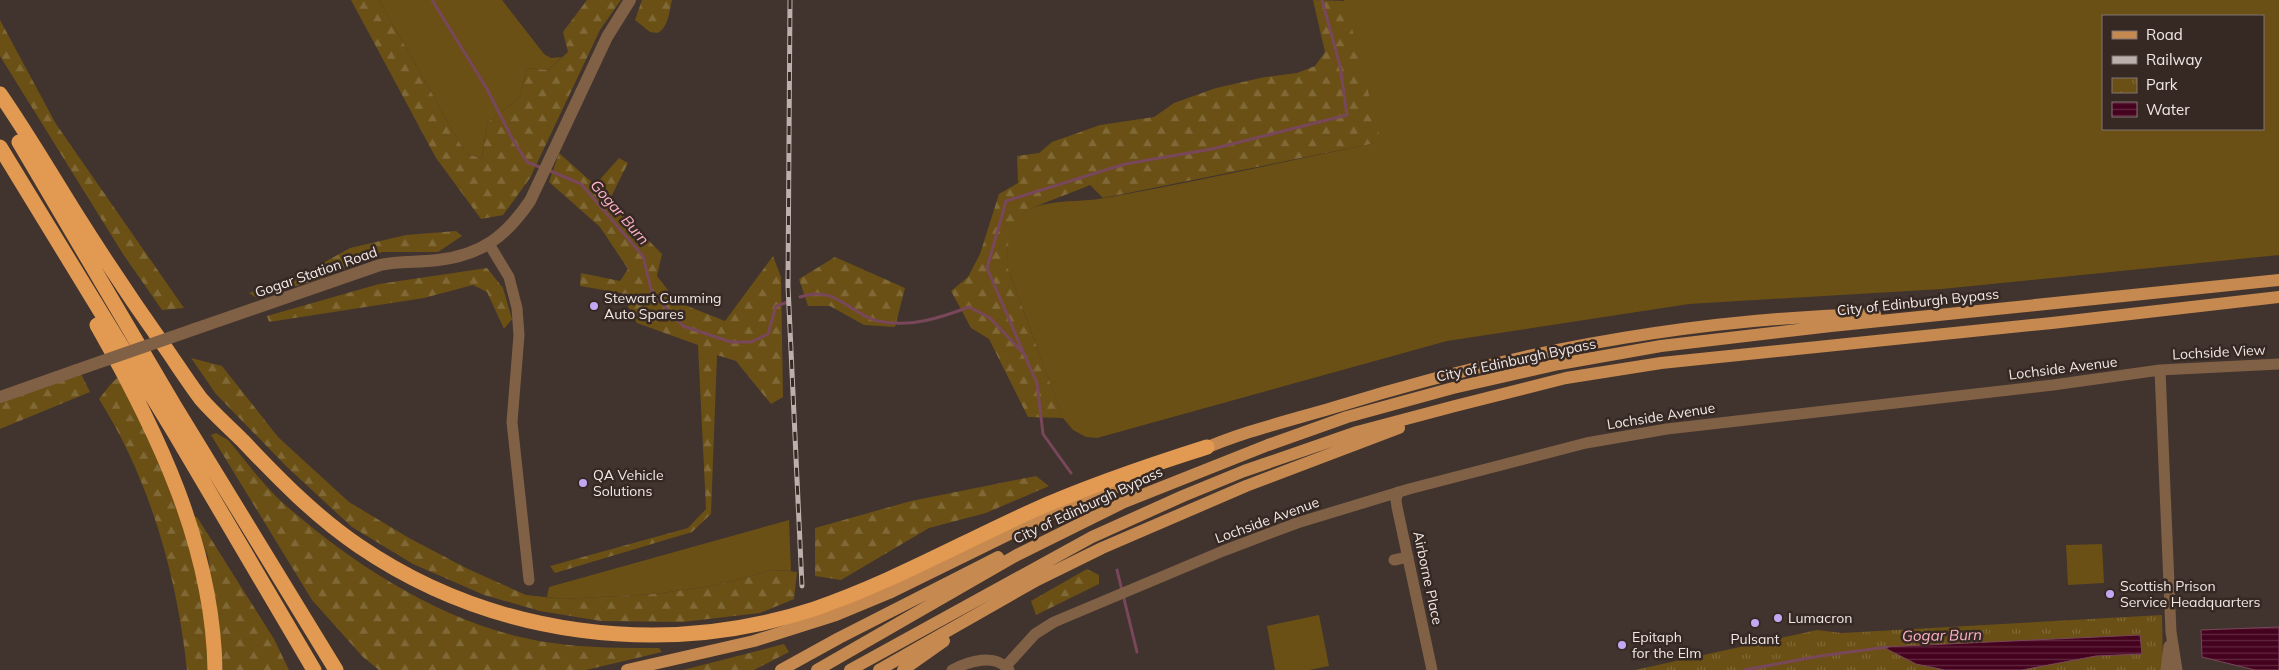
<svg xmlns="http://www.w3.org/2000/svg" width="2279" height="670" font-family="Mulish,sans-serif">
  <style>
    .green { fill: #6a5015; fill-rule: evenodd }
    .forest { fill: url(#forest-firs) }
    .park { fill: url(#park-tufts) }
    .water { fill: url(#water-rules); stroke: #79475a }
    .lines { fill: none; stroke-linecap: round; stroke-linejoin: round }
    .stream { stroke: #79475a; stroke-width: 3 }
    .minor { stroke: #806146; stroke-width: 11 }
    .tertiary { stroke: #806146; stroke-width: 12 }
    .primary { stroke: #c6894f; stroke-width: 12 }
    .motorway { stroke: #e29951; stroke-width: 15 }
    .rail-casing { stroke: #bbb0ac; stroke-width: 5 }
    .rail { stroke: #362924; stroke-width: 3; stroke-dasharray: 9; stroke-linecap: butt }
    .tertiary-bridge { stroke: #806146; stroke-width: 12 }
    .poi-dot { fill: #c2a8f2; stroke: #362924; stroke-width: 2 }
    .labels { text-anchor: middle; dominant-baseline: central; stroke-width: 5; stroke-linejoin: round; paint-order: stroke }
    .street-label { font-size: 14px; fill: #f2e8e5; stroke: #362924 }
    .poi-label { font-size: 14px; fill: #f2e8e5; stroke: #362924; text-anchor: start }
    .water-label { font-size: 15px; font-style: italic; fill: #ffb2c7; stroke: #362924 }
  </style>
  <defs>
    <pattern id="forest-firs" width="22" height="20" patternUnits="userSpaceOnUse" patternTransform="scale(1.25)"><rect width="22" height="20" fill="#6a5015"/><path d="M5 1l3.5 6h-7zM16 11l3.5 6h-7z" fill="#806937"/></pattern>
    <pattern id="park-tufts" width="24" height="20" patternUnits="userSpaceOnUse" patternTransform="scale(1.25)"><rect width="24" height="20" fill="#6a5015"/><path d="M3 7l-1-3M5 7V3M7 7l1-3M15 17l-1-3M17 17v-4M19 17l1-3" fill="none" stroke="#806937"/></pattern>
    <pattern id="water-rules" width="6" height="5" patternUnits="userSpaceOnUse" patternTransform="scale(1.25)"><rect width="6" height="5" fill="#45021f"/><path d="M0 2.5h6" fill="none" stroke="#60273f"/></pattern>
  </defs>
  <rect width="100%" height="100%" fill="#41332e"/>
  <path class="green" d="M 379,0 L 502,0 L 544,54 L 551,58 L 562,57 L 548,70 L 527,68 L 520,97 L 487,123 L 482,158 L 466,154 Z
    M 1344,0 L 2279,0 L 2279,255 L 1942,289 L 1689,304 L 1447,341 L 1097,438 L 1086,437 L 1073,430 L 1063,418 L 1007,266 C 1007,249 1007,224 1023,213 C 1046,198 1079,203 1105,198 C 1197,181 1289,161 1380,142 ZM 2103,16 L 2263,16 L 2263,129 L 2103,129 Z
    M 789,520 L 791,571 L 772,570 L 718,585 L 655,594 L 563,599 L 547,597 L 549,587 Z
    M 2102,544 L 2104,583 L 2068,585 L 2066,545 Z
    M 1319,615 L 1329,666 L 1309,670 L 1275,670 L 1267,626 Z"/>
  <path class="forest" d="M 351,0 L 379,0 L 466,154 L 482,158 L 487,123 L 520,97 L 527,68 L 548,70 L 568,52 L 563,32 L 587,0 L 621,0 L 600,30 L 530,178 L 503,215 L 481,219 L 436,158 Z
    M 642,0 L 672,0 C 669,12 669,26 658,33 L 650,32 L 635,20 Z
    M 1313,0 L 1345,1 L 1381,142 L 1103,198 L 1090,185 C 1077,191 1030,207 1022,214 C 1008,227 1007,248 1007,266 L 1063,418 L 1028,417 L 989,339 L 971,328 L 951,291 L 968,277 L 980,254 L 999,194 L 1018,183 L 1017,156 L 1039,153 L 1052,142 L 1100,125 L 1154,117 L 1174,103 L 1216,88 L 1265,77 L 1297,73 L 1315,66 L 1325,52 Z
    M 0,20 L 56,124 L 184,308 L 162,310 L 123,254 L 0,56 Z
    M 559,153 L 595,185 L 619,158 L 628,163 L 609,201 L 662,254 L 657,276 L 677,302 L 725,321 L 773,256 L 781,277 L 783,397 L 771,404 L 736,361 L 717,355 L 711,514 L 692,532 L 555,573 L 550,566 L 688,528 L 706,509 L 698,345 L 637,323 L 621,293 L 580,286 L 581,273 L 620,281 L 628,269 L 600,227 L 549,182 Z
    M 456,231 L 462,236 L 438,252 L 382,252 L 320,279 L 257,298 L 249,293 L 316,267 L 350,248 L 406,235 Z
    M 835,257 L 905,288 L 895,327 L 864,325 L 830,306 L 808,306 L 799,279 Z
    M 487,268 L 503,288 L 512,319 L 504,329 L 487,292 L 473,285 L 424,298 L 269,322 L 267,316 L 379,284 Z
    M 191,358 L 222,366 L 278,437 L 349,502 L 409,538 L 468,569 L 526,595 L 563,599 L 655,594 L 718,585 L 772,570 L 797,572 L 794,599 L 760,613 L 682,622 L 601,621 L 540,611 L 484,595 L 413,564 L 352,527 L 287,467 L 216,394 Z
    M 123,372 L 186,515 L 215,670 L 187,670 C 177,576 150,480 99,399 L 110,385 Z
    M 81,374 L 90,392 L 0,429 L 0,402 Z
    M 216,433 L 228,440 C 246,461 263,485 283,503 C 357,568 453,630 553,643 C 588,648 624,648 659,648 L 662,652 L 586,670 L 379,670 L 363,657 L 312,600 L 211,435 Z
    M 1036,476 L 1049,486 L 986,513 L 929,528 L 841,580 L 815,576 L 815,528 L 911,501 Z
    M 194,517 L 197,517 L 274,639 L 289,670 L 223,670 L 208,557 Z
    M 1087,569 L 1099,575 L 1099,584 L 1036,615 L 1031,601 Z
    M 784,644 L 789,652 L 754,670 L 683,670 Z"/>
  <path class="park" d="M 2162,615 L 2163,670 L 1635,670 L 1817,630 L 1842,633 Z"/>
  <path class="water" d="M 2279,627 L 2279,670 L 2255,670 L 2202,657 L 2201,630 Z
    M 2140,635 L 2142,654 L 2096,656 L 2022,670 L 1945,670 L 1916,664 L 1883,647 Z"/>
  <g class="lines">
    <path class="stream" d="M 432,0 L 487,89 L 514,142 L 527,162 L 542,168
      M 548,170 L 581,184 L 643,256 L 652,293 L 683,326 L 731,342 L 751,342 L 768,334 L 776,306 L 788,302
      M 800,297 C 836,284 850,315 878,321 C 910,328 940,318 969,307 L 990,318 L 1024,354 L 1037,383 L 1043,434 L 1071,473
      M 1024,354 L 987,268 L 1006,201 L 1125,164 L 1212,149 L 1347,115 L 1340,66 L 1322,0
      M 1117,570 L 1137,652
      M 1744,670 L 1820,656 L 1887,647"/>
    <path class="minor" d="M 489,244 L 509,277 L 517,308 L 519,335 L 512,422 L 529,580
      M 2160,370 L 2171,632 L 2177,670
      M 1398,492 L 1396,500 L 1397,507 L 1432,670
      M 1394,560 L 1408,557
      M 1006,666 L 1035,634 L 1054,622 L 1223,551 L 1297,523 L 1409,489 L 1586,443 L 1667,429 L 2053,385 L 2160,370 L 2279,364
      M 952,670 C 969,661 995,653 1009,670
      M 2166,670 L 2169,646"/>
    <path class="tertiary" d="M 195,329 L 380,265 C 400,260 418,263 438,260 C 482,255 506,236 530,201 L 607,37 L 630,0
      M 0,397 L 77,370"/>
    <path class="primary" d="M 1199,451 C 1241,432 1288,421 1332,408 C 1508,353 1690,318 1875,314
      M 627,670 L 754,641 L 836,615 L 889,593 L 1032,523 L 1156,470
      M 781,670 L 839,638 L 998,557
      M 817,670 L 1017,555 L 1122,503 L 1268,445 L 1347,417 L 1453,388 L 1559,364 L 1661,346 L 1831,326 L 2279,280
      M 850,670 L 1092,537 L 1183,496 L 1244,471 L 1357,432 L 1455,406 L 1566,378 L 1661,363 L 2052,323 L 2279,297
      M 879,670 L 1037,580 L 1102,548 L 1246,486 L 1399,428
      M 903,670 L 944,641"/>
    <path class="motorway" d="M 0,94 C 27,133 51,174 76,214 C 105,260 135,305 167,350 C 178,366 189,383 201,399 C 214,414 229,427 243,441 C 279,479 315,516 359,546 C 491,636 662,659 814,609 C 890,583 959,544 1032,511 C 1088,486 1147,466 1207,447
      M 19,142 L 174,405 L 336,670
      M 0,147 L 174,432 L 314,670
      M 97,325 C 157,431 213,546 215,670"/>
    <g class="rail-casing">
      <path id="rail" d="M 790,0 L 788,286 L 802,586"/>
    </g>
    <use href="#rail" class="rail"/>
    <path class="tertiary-bridge" d="M 77,370 L 195,329"/>
  </g>
  <g class="poi-dot">
    <circle cx="594" cy="306" r="5"/>
    <circle cx="583" cy="483" r="5"/>
    <circle cx="2110" cy="594" r="5"/>
    <circle cx="1778" cy="618" r="5"/>
    <circle cx="1755" cy="623" r="5"/>
    <circle cx="1622" cy="645" r="5"/>
  </g>
  <g class="labels">
    <g class="street-label">
      <text transform="translate(316 272) rotate(-19)">Gogar Station Road</text>
      <text transform="translate(1918 302) rotate(-6)">City of Edinburgh Bypass</text>
      <text transform="translate(2219 352) rotate(-3)">Lochside View</text>
      <text transform="translate(1516 360) rotate(-12)">City of Edinburgh Bypass</text>
      <text transform="translate(2063 368) rotate(-7)">Lochside Avenue</text>
      <text transform="translate(1661 416) rotate(-9)">Lochside Avenue</text>
      <text transform="translate(1088 505) rotate(-25)">City of Edinburgh Bypass</text>
      <text transform="translate(1267 520) rotate(-20)">Lochside Avenue</text>
      <text transform="translate(1428 578) rotate(78)">Airborne Place</text>
    </g>
    <g class="poi-label">
      <text x="604" y="298">Stewart Cumming<tspan x="604" dy="16">Auto Spares</tspan></text>
      <text x="593" y="475">QA Vehicle<tspan x="593" dy="16">Solutions</tspan></text>
      <text x="2120" y="586">Scottish Prison<tspan x="2120" dy="16">Service Headquarters</tspan></text>
      <text x="1788" y="618">Lumacron</text>
      <text x="1632" y="637">Epitaph<tspan x="1632" dy="16">for the Elm</tspan></text>
      <text x="1755" y="639" text-anchor="middle">Pulsant</text>
    </g>
    <g class="water-label">
      <text transform="translate(620 212) rotate(49)">Gogar Burn</text>
      <text transform="translate(1942 635) rotate(-1)">Gogar Burn</text>
    </g>
  </g>
  <rect x="2102" y="15" width="162" height="115" fill="#362924" stroke="#817571"/>
  <rect x="2112" y="31" width="25" height="8" fill="#c6894f" stroke="#817571"/>
  <text x="2146" y="40" font-size="15" fill="#f2e8e5">Road</text>
  <rect x="2112" y="56" width="25" height="8" fill="#bbb0ac" stroke="#817571"/>
  <text x="2146" y="65" font-size="15" fill="#f2e8e5">Railway</text>
  <rect x="2112" y="78" width="25" height="15" fill="url(#park-tufts)" stroke="#817571"/>
  <text x="2146" y="90" font-size="15" fill="#f2e8e5">Park</text>
  <rect x="2112" y="102" width="25" height="15" fill="url(#water-rules)" stroke="#817571"/>
  <text x="2146" y="115" font-size="15" fill="#f2e8e5">Water</text>
</svg>
